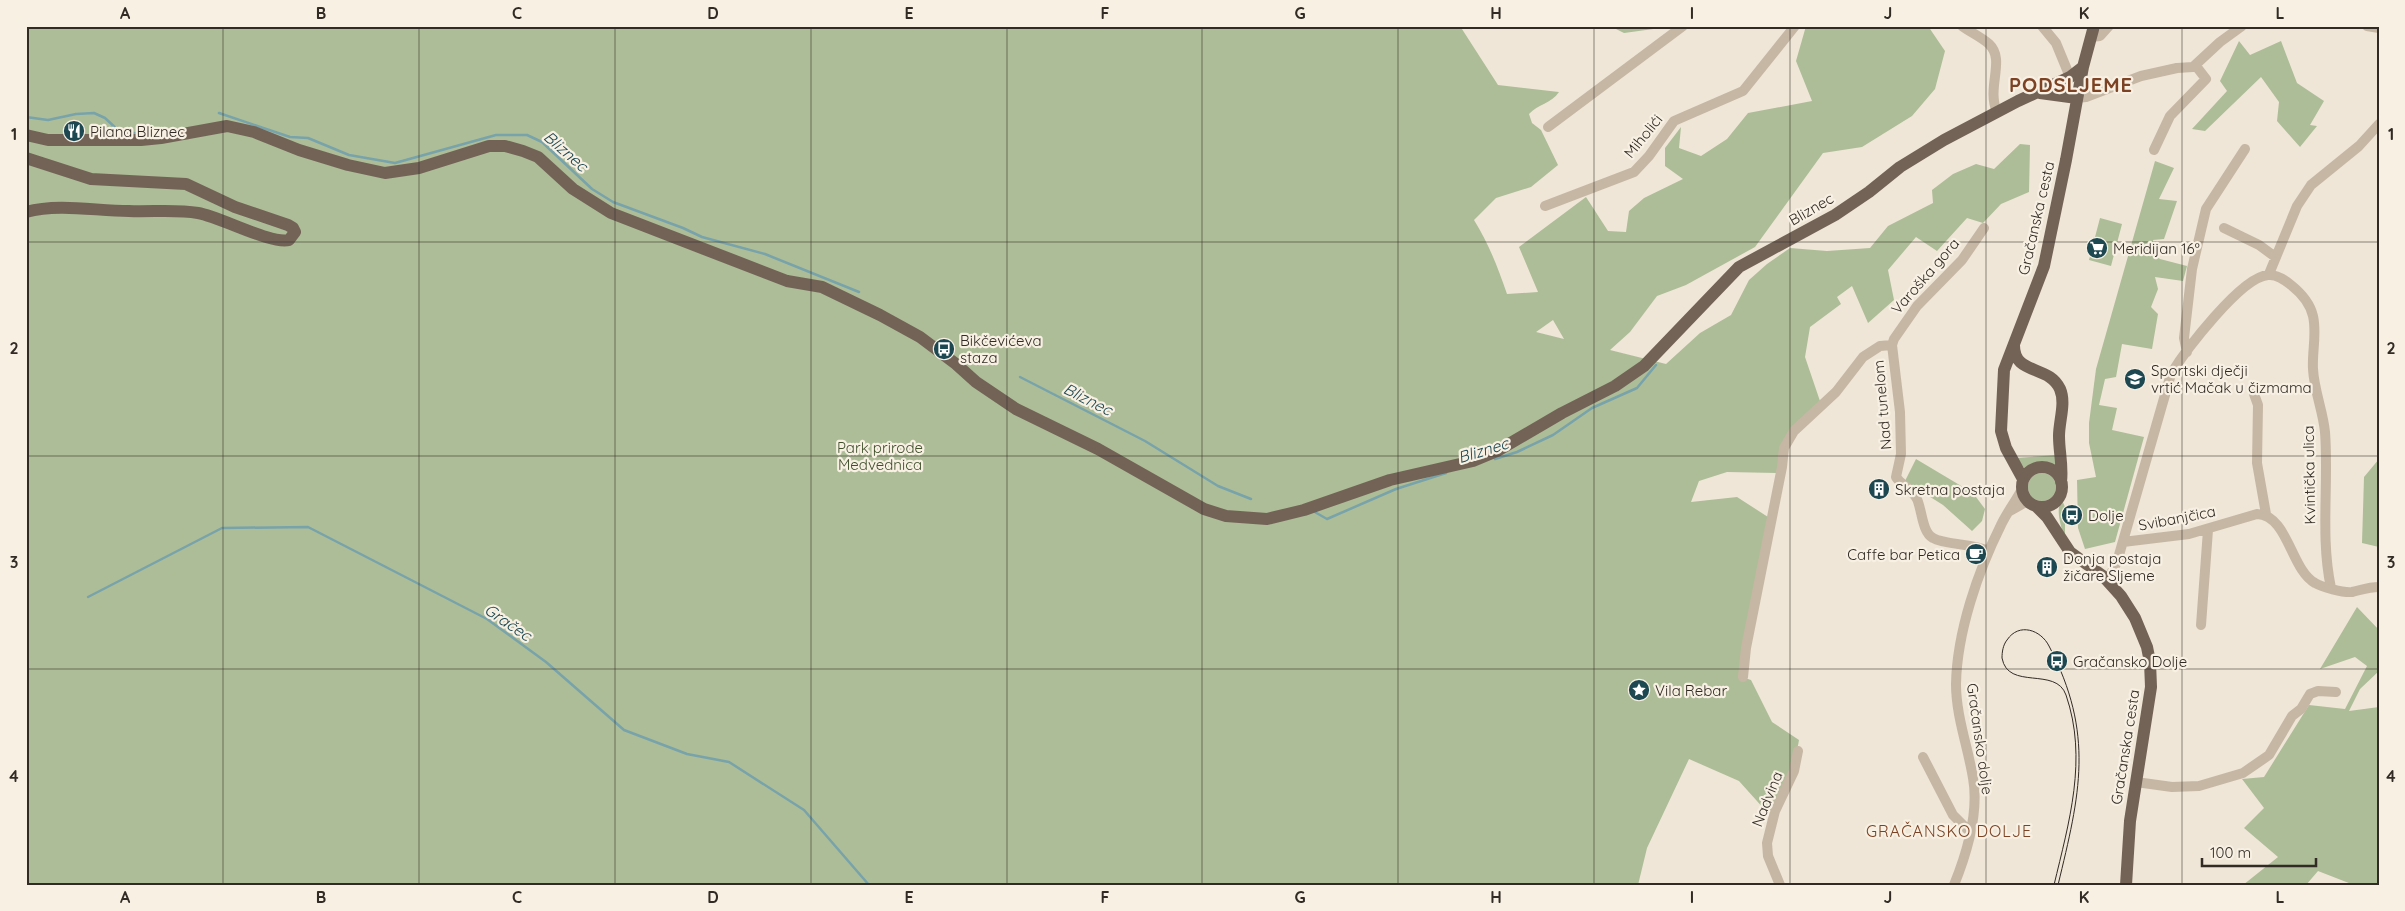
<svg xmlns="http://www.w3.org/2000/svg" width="2405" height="911" font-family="Quicksand,sans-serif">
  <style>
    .green { fill: #adbd98; fill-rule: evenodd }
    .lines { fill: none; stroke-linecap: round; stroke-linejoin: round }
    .stream { stroke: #78a3aa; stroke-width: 2.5 }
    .minor { stroke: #c6b7a4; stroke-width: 10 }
    .major { stroke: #736357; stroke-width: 12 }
    .tram { stroke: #322b25; stroke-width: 1 }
    .grid { fill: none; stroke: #322b25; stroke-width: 1; stroke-opacity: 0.55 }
    .labels { text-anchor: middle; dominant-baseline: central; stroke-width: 4.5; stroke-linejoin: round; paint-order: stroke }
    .poi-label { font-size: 15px; fill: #322b25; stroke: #f7f0e3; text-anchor: start }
    .street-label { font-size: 15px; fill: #322b25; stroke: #f7f0e3 }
    .park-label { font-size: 15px; fill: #3e4f2a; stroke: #f7f0e3 }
    .water-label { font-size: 16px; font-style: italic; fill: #1d4851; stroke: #f7f0e3 }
    .neighbourhood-label { font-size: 16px; letter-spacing: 1px; fill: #7c4223; stroke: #f7f0e3 }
    .district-label { font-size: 20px; font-weight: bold; letter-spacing: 1px; fill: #7c4223; stroke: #f7f0e3 }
    .neatline { fill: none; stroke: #322b25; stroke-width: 2 }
    .grid-label { font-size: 16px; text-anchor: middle; font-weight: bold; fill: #322b25 }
  </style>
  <rect width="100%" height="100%" fill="#efe6d7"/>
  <path class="green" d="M 26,26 L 1460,26 L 1498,85 L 1559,92 C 1551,104 1538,104 1529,114 L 1532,123 L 1541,130 L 1558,165 L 1531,187 L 1496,198 L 1474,220 C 1489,244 1498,268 1507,294 L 1538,292 L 1519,247 L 1586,197 L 1608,231 L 1626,232 L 1629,211 L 1644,198 L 1683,179 L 1665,166 L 1665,148 L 1681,127 L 1679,148 L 1701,156 L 1727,139 L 1748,113 L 1812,101 L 1796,61 L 1806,26 L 1928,26 L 1945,51 L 1935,89 L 1912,116 L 1862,147 L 1823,153 L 1755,247 L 1686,285 L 1657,296 L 1630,332 L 1610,350 L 1666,364 L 1700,333 L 1731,315 L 1749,280 L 1767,264 L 1790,248 L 1827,251 L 1870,248 L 1888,226 L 1933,203 L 1932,190 L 1953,174 L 1976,164 L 1994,169 L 2020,144 L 2030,145 L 2029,192 L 2001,204 L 1983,223 L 1967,218 L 1937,251 L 1916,237 L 1888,270 L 1894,300 L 1868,323 L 1852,286 L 1837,297 L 1841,304 L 1810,327 L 1805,357 L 1821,404 L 1794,427 L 1777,473 L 1727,472 L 1699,481 L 1691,502 L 1737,497 L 1768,517 L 1739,676 L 1751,680 L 1772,722 L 1799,740 L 1793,772 L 1774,820 L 1739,781 L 1689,759 L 1647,848 L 1638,885 L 26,885 ZM 1553,320 L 1564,339 L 1536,332 Z
    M 1610,26 L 1668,26 L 1668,27 L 1624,33 Z
    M 2239,41 L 2250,55 L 2281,41 L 2297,83 L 2324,101 L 2310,125 L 2317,126 L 2300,147 L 2277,121 L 2279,102 L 2261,77 L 2205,131 L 2192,129 L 2227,91 L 2220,81 Z
    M 2155,161 L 2174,168 L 2159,199 L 2177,201 L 2164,239 L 2153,240 L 2155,255 L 2160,259 L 2187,266 L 2183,281 L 2155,277 L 2158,289 L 2151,307 L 2158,314 L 2152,349 L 2122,344 L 2116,377 L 2105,379 L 2099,405 L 2117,408 L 2112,430 L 2144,437 L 2115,542 L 2085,549 L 2078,528 L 2077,480 L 2096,477 L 2089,443 L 2089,423 L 2096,369 Z
    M 2100,218 L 2122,224 L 2111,266 L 2089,260 Z
    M 2058,455 L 2058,469 C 2046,463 2036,460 2025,469 L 2016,458 Z
    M 1916,459 L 1973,493 L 1985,509 L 1982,521 L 1972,531 L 1943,505 L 1905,481 Z
    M 2379,459 L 2379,547 L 2362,543 L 2364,477 Z
    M2028 487a14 14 0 1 1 28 0a14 14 0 1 1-28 0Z
    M 2062,500 L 2065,507 L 2065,533 L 2063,534 C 2061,524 2055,509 2062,500 Z
    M 2357,607 L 2379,630 L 2379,671 L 2360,689 L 2349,711 L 2379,707 L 2379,885 L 2354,885 L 2318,871 L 2306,885 L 2243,885 L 2278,857 L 2244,828 L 2264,808 L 2242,779 L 2264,777 L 2309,705 L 2345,709 L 2367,666 L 2355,657 L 2320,669 Z"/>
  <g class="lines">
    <path class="stream" d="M 219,113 L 290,137 L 308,138 L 349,155 L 395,163 L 496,135 L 527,135 L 542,142 L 592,189 L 613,202 L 683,228 L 702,237 L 765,254 L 859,292
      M 26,117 L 48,120 L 76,114 L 94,113 L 105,118 L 120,132 L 145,134
      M 153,133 L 161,130
      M 1020,377 L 1145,441 L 1218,486 L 1251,499
      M 1495,459 L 1517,452 L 1553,435 L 1592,408 L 1637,388 L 1656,365
      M 1313,511 L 1327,519 L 1396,489 L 1446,473
      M 88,597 L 222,528 L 308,527 L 487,619 L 546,662 L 624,730 L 687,754 L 729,762 L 804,810 L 869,885"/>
    <path class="minor" d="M 1962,26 C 1970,32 1981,37 1989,44 C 2006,60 1986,87 1997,112
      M 2042,26 L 2056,43 L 2070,77
      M 2367,26 L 2379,28
      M 2091,37 L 2100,36 L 2109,26
      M 2077,98 L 2086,97 L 2141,76 L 2177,68 L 2193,67 L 2220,42 L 2242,26
      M 1548,127 L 1683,26
      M 2154,150 L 2170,116 L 2206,79 L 2196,66
      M 1545,206 L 1634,172 L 1649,156 L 1674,121 L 1743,91 L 1795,26
      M 1984,228 L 1962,260 L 1917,306 L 1894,339 L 1892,345 L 1900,412 L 1901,454 L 1896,477 C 1901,485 1912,489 1917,499 C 1922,510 1922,532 1933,538 C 1945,545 1971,543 1989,551
      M 2224,228 L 2259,245 L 2274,256
      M 2269,274 L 2297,206 L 2311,185 L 2359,146 L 2379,124
      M 2187,352 L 2184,338 L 2192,269 L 2206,209 L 2245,149
      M 2254,394 L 2258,405 L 2257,463 L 2266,514
      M 2010,511 L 2024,503 L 2031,503
      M 2123,542 L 2189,534 L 2257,514 C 2288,515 2291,570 2315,583 C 2322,587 2343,593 2352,592 C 2361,590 2369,587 2379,587
      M 2107,581 L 2117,562 L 2171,374 C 2185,351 2241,277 2268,275 C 2276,274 2285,280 2291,285 C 2301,293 2310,303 2313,316 C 2317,334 2312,351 2313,369 C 2314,390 2323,411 2325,432 C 2329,484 2320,536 2331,588
      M 2201,625 L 2208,530
      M 1743,677 L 1746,648 L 1782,467 L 1784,448 L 1794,431 L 1836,392 L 1863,357 L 1880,346 L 1892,345
      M 1923,757 L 1953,815 L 1970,832
      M 2136,782 L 2172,787 L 2199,786 L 2243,773 L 2269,755 L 2292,716 L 2301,709 L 2310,694 L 2318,691 L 2336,692
      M 1780,885 L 1768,856 L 1767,843 L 1775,811 L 1794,771 L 1798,751
      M 1954,885 C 1967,853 1979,812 1973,778 C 1968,747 1956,716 1956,684 C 1957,632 1978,571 2001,525 C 2007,512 2016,501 2022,489"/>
    <path class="major" d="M 2040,93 L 2077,98
      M 26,135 L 48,140 L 141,140 L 161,138 L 227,126 L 254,132 L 299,150 L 348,165 L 385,173 L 419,168 L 489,146 L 505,146 L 523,151 L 538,157 L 573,189 L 611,213 L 787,281 L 822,287 L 880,315 L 920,337 L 956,364 L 976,382 L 1016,409 L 1098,449 L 1204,509 L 1226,516 L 1267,519 L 1304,510 L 1390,480 L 1473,461 L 1497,451 L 1562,413 L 1615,386 L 1644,366 L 1739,267 L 1835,215 L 1869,192 L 1900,167 L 1944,140 L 2018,101 L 2070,77 L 2083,67
      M 26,158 L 91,179 L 186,184 L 235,207 L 288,225 L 293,228 L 295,232 L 289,240 C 272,245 221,217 198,213 C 176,209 152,212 129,211 C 95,211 60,203 26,212
      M 2014,344 C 2013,376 2049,364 2060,389 C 2066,403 2059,421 2059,436 C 2059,452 2063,466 2061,482
      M2022 487a20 20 0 1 1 40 0a20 20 0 1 1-40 0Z
      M 2023,479 L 2006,448 L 2001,431 L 2004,370 L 2044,266 L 2066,160 L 2083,67 L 2094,26
      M 2036,506 L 2047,517 L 2070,552 L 2103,576 L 2121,596 L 2135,618 L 2147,647 L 2150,662 L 2151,687 L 2130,821 L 2126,885"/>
    <path class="tram" d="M 2054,885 C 2069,822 2088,759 2066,695 C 2056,666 2008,691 2002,658 C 2002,652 2003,645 2007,640 C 2019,622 2041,630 2049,646 C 2095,734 2080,794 2058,885"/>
  </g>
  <path class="grid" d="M 223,26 L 223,885M 419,26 L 419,885M 615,26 L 615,885M 811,26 L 811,885M 1007,26 L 1007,885M 1202,26 L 1202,885M 1398,26 L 1398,885M 1594,26 L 1594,885M 1790,26 L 1790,885M 1986,26 L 1986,885M 2182,26 L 2182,885M 26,242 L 2379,242M 26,456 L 2379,456M 26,669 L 2379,669"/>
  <defs>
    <g id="restaurant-disc" transform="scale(1.125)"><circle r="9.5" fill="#1d4851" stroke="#f7f0e3"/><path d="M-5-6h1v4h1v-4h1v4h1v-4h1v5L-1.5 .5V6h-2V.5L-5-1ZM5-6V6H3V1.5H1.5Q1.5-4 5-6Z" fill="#fff"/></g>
    <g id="supermarket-disc" transform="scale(1.125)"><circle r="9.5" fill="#1d4851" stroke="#f7f0e3"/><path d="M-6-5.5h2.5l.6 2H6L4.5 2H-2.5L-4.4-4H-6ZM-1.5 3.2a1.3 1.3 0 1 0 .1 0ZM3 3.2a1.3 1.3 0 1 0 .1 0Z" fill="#fff"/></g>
    <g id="bus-disc" transform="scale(1.125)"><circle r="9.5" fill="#1d4851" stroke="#f7f0e3"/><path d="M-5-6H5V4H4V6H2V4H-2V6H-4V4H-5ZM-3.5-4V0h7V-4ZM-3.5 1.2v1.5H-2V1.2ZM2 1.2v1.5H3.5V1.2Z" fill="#fff"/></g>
    <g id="school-disc" transform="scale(1.125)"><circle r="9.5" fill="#1d4851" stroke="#f7f0e3"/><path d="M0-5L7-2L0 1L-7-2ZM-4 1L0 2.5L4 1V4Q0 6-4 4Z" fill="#fff"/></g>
    <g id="building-disc" transform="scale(1.125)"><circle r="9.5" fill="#1d4851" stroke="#f7f0e3"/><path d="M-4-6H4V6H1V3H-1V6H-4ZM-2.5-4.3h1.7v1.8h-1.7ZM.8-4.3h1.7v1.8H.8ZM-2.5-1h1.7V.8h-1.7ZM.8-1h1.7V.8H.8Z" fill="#fff"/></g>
    <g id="cafe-disc" transform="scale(1.125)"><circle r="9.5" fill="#1d4851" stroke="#f7f0e3"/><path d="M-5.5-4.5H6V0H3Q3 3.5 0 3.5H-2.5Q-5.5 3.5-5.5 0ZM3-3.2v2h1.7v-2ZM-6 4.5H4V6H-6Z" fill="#fff"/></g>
    <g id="sight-disc" transform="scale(1.125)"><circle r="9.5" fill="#1d4851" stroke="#f7f0e3"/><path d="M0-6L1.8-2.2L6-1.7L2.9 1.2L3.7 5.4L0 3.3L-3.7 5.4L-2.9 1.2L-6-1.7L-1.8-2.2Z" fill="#fff"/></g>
  </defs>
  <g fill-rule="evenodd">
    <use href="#restaurant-disc" x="74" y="131"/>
    <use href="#supermarket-disc" x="2097" y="248"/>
    <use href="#bus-disc" x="944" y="349"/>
    <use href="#school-disc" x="2135" y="379"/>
    <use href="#building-disc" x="1879" y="489"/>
    <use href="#bus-disc" x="2072" y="515"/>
    <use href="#cafe-disc" x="1976" y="554"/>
    <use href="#building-disc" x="2047" y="567"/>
    <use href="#bus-disc" x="2057" y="661"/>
    <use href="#sight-disc" x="1639" y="690"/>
  </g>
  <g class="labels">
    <g class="poi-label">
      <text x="90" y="131">Pilana Bliznec</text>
      <text x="2113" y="248">Meridijan 16°</text>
      <text x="960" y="340">Bikčevićeva<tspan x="960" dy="17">staza</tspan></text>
      <text x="2151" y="370">Sportski dječji<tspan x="2151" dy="17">vrtić Mačak u čizmama</tspan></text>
      <text x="1895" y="489">Skretna postaja</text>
      <text x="2088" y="515">Dolje</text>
      <text x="1960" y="554" text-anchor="end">Caffe bar Petica</text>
      <text x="2063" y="558">Donja postaja<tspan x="2063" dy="17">žičare Sljeme</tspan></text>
      <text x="2073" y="661">Gračansko Dolje</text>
      <text x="1655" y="690">Vila Rebar</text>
    </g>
    <g class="street-label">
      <text transform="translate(1643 136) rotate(-51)">Miholići</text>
      <text transform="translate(1811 209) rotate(-30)">Bliznec</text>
      <text transform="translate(2036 218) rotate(-77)">Gračanska cesta</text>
      <text transform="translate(1925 276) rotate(-49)">Varoška gora</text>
      <text transform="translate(1882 405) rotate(-95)">Nad tunelom</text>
      <text transform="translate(2309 475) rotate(-91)">Kvintička ulica</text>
      <text transform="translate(2177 518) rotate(-11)">Svibanjčica</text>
      <text transform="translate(1980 739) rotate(82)">Gračansko dolje</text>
      <text transform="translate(2125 747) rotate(-81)">Gračanska cesta</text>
      <text transform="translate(1767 799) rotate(-68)">Nadvina</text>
    </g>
    <g class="park-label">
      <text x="880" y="447">Park prirode<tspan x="880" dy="17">Medvednica</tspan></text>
    </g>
    <g class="water-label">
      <text transform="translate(566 151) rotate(41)">Bliznec</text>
      <text transform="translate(1088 399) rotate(27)">Bliznec</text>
      <text transform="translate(1483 450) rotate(-17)">Bliznec</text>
      <text transform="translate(508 622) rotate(34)">Gračec</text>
    </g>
    <g class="neighbourhood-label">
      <text x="1949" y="831">GRAČANSKO DOLJE</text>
    </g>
    <g class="district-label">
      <text x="2071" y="84">PODSLJEME</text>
    </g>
  </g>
  <rect width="2405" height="911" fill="none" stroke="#f7f0e3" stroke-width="55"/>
  <path d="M2202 858v8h114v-8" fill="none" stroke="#322b25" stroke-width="2.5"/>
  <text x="2210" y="858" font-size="15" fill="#322b25" stroke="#f7f0e3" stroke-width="4" paint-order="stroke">100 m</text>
  <rect x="28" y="28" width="2350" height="856" class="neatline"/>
  <g class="grid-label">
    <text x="125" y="19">A</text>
    <text x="321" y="19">B</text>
    <text x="517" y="19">C</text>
    <text x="713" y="19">D</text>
    <text x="909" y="19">E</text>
    <text x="1105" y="19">F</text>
    <text x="1300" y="19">G</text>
    <text x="1496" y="19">H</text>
    <text x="1692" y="19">I</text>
    <text x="1888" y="19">J</text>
    <text x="2084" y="19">K</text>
    <text x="2280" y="19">L</text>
    <text x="14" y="140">1</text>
    <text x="2391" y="140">1</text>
    <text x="14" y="354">2</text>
    <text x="2391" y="354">2</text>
    <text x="14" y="568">3</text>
    <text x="2391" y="568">3</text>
    <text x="14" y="782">4</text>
    <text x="2391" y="782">4</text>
    <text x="125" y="903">A</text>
    <text x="321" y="903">B</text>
    <text x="517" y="903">C</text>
    <text x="713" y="903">D</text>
    <text x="909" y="903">E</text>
    <text x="1105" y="903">F</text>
    <text x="1300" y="903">G</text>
    <text x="1496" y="903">H</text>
    <text x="1692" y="903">I</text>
    <text x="1888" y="903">J</text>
    <text x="2084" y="903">K</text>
    <text x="2280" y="903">L</text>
  </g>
</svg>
